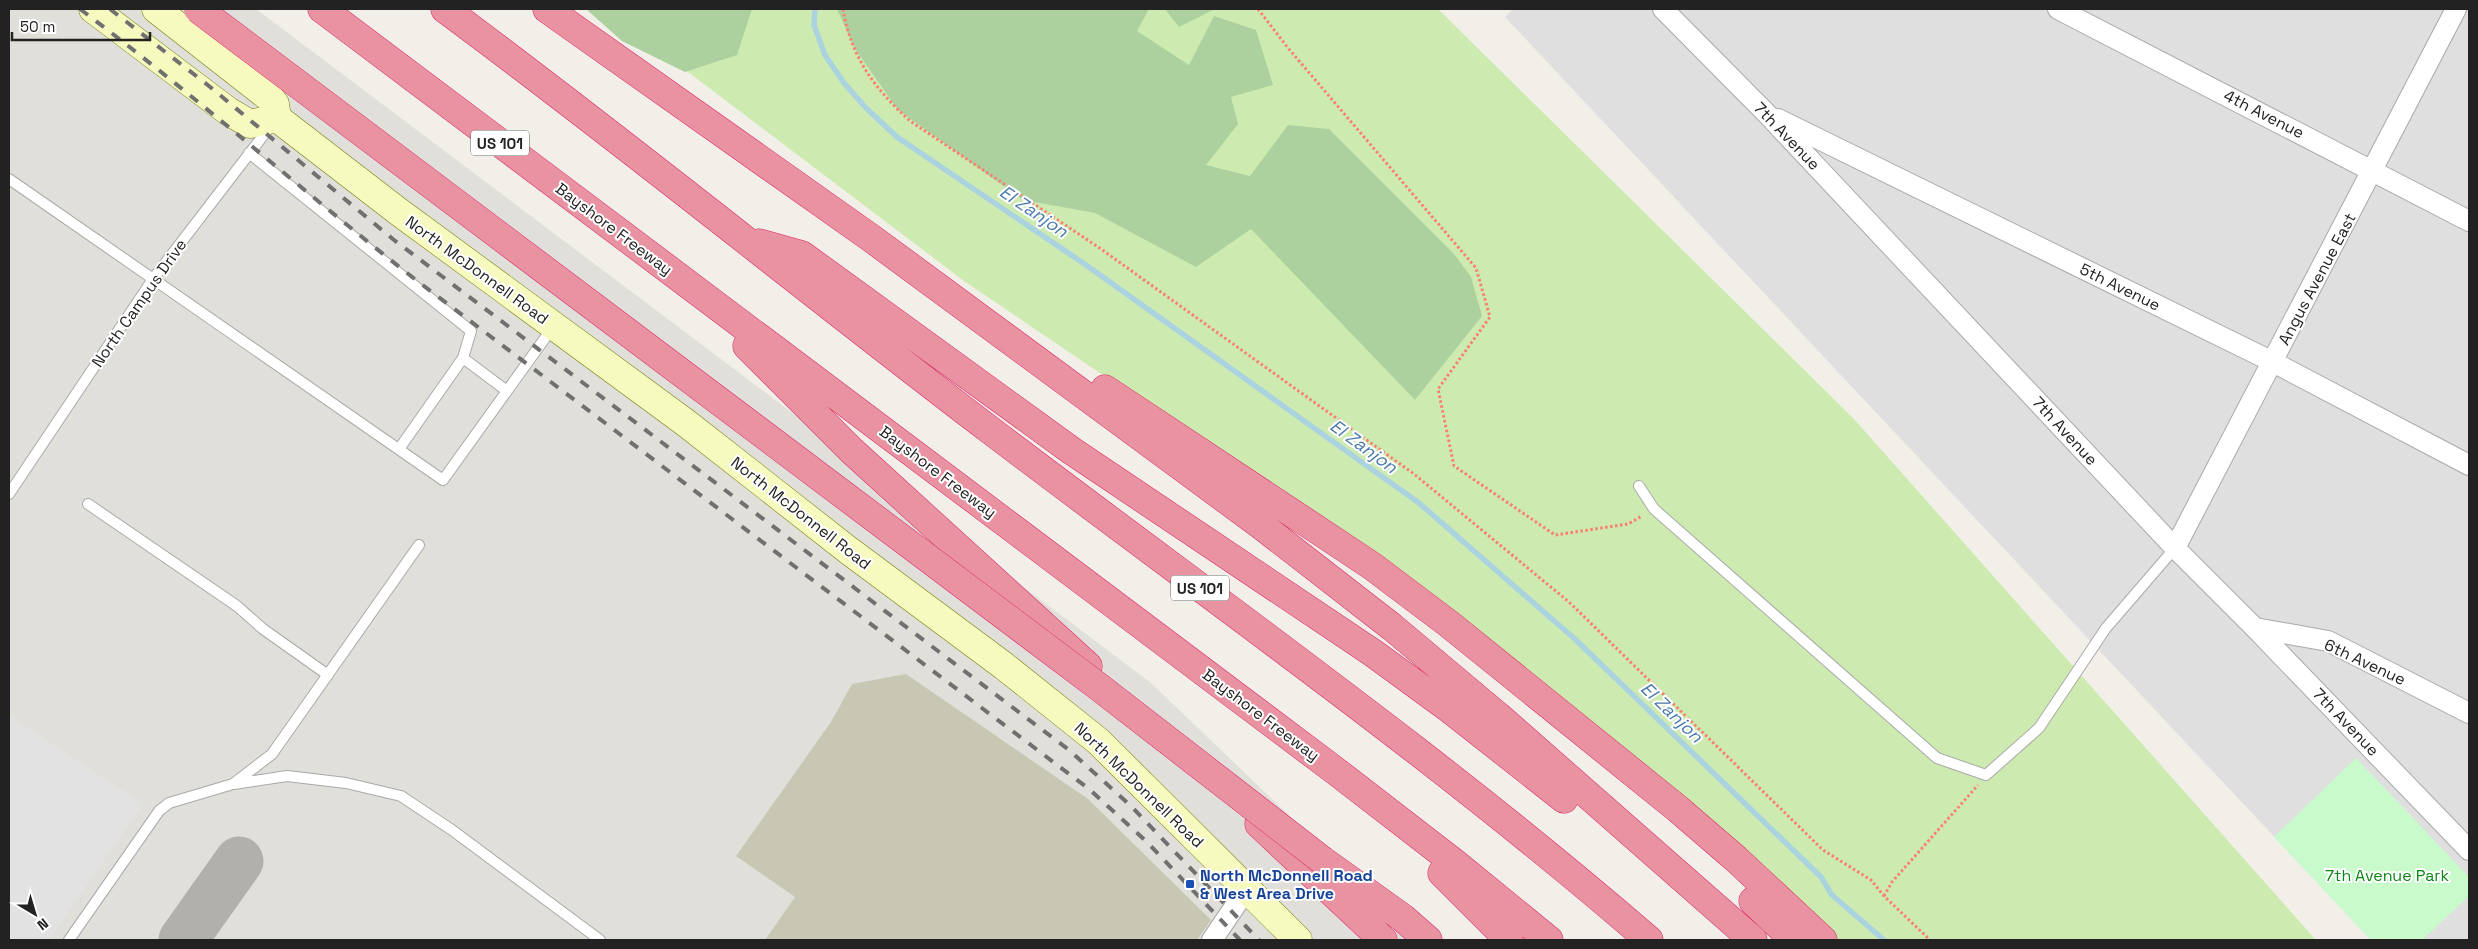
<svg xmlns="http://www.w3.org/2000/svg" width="2478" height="949" font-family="'Space Grotesk',sans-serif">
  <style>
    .residential { fill: #e0dfdf }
    .airport { fill: #e1dfda }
    .construction { fill: #c7c7b4 }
    .grass { fill: #cdebb0 }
    .forest { fill: #add19e }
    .park { fill: #c8facc }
    .parking { fill: #e2e2e2 }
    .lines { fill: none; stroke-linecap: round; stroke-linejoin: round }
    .stream { stroke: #aad3df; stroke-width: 5.5 }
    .taxiway { stroke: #b1b0ac; stroke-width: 49 }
    .lane-casing { stroke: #a9a9a9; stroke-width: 12 }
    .street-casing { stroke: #a9a9a9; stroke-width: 22 }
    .secondary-casing { stroke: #707d05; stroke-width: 29 }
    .highway-casing { stroke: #dc2a67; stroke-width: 29 }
    .path { stroke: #fa8072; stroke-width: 3; stroke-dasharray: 2.5 2.5; stroke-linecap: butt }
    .lane { stroke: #fff; stroke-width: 10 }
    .street { stroke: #fff; stroke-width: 20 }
    .secondary { stroke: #f7fabf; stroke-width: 28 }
    .highway { stroke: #e892a2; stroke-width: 28 }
    .rail { stroke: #707070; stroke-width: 4; stroke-dasharray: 10 10; stroke-linecap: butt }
    .highway-bridge-casing { stroke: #dc2a67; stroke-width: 29; stroke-linecap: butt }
    .highway-bridge { stroke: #e892a2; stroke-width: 28 }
    .transit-dot { fill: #1a4fb4; stroke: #fff; stroke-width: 2 }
    .labels { text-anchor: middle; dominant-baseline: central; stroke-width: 4; stroke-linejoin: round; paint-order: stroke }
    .shield { fill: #fff; stroke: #646464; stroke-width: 1 }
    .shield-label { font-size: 15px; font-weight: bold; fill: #222 }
    .street-label { font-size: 16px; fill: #222; stroke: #fff }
    .transit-label { font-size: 16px; font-weight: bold; fill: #164399; stroke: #fff; text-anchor: start }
    .park-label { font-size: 16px; fill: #0c8416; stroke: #fff }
    .water-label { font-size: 18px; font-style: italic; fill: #4a7aab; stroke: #fff }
  </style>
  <rect width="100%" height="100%" fill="#f2efe9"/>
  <path class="residential" d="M 1513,9 L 2469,9 L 2469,940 L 2371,940 L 1505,17 Z"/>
  <path class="airport" d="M 9,9 L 256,9 L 1151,683 L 1419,940 L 9,940 Z"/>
  <path class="construction" d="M 906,674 L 1088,799 L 1211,920 L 1197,940 L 765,940 L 795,897 L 736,856 L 831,722 L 852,684 Z"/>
  <path class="grass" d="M 605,9 L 1438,9 L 1854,419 L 2316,940 L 1806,940 L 1671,810 L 1367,554 L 964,281 Z"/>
  <path class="forest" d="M 586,9 L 752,9 L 737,55 L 685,72 L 622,41 Z
    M 837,9 L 1149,9 L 1137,31 L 1189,65 L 1214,16 L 1256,30 L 1273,85 L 1231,97 L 1238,124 L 1206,165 L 1250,176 L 1288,125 L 1329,129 L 1454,254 L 1471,277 L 1482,316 L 1415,400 L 1251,229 L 1196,267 L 1095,213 L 1023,200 L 898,110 L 855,49 Z
    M 1165,9 L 1215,9 L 1179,27 Z"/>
  <path class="park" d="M 2356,758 L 2469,877 L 2469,896 L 2422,940 L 2371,940 L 2274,837 Z"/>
  <path class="parking" d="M 9,715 L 143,804 L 49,940 L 9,940 Z"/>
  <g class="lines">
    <path class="stream" d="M 815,9 L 814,25 L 825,55 L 844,83 L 866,108 L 897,137 L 1086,265 L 1419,503 L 1576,640 L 1821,877 L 1832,895 L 1884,940"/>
    <path class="taxiway" d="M 183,940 L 239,861"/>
    <g class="lane-casing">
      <path id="lane" d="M 249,153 L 471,331 L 463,358
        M 9,179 L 443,480 L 553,327
        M 399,449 L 463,358 L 507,391
        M 1639,486 L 1654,509 L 1937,758 L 1986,775 L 2039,728 L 2106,628 L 2175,548
        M 9,494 L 153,279 L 272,124
        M 88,504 L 237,606 L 263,629 L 328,675
        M 234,784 L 287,776 L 346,783 L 401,796 L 452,830 L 600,940
        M 69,940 L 159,811 L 169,803 L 233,784 L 272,754 L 419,545"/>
    </g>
    <g class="street-casing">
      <path id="street" d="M 1663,9 L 1767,114 L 2175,548 L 2255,628 L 2469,850
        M 2058,9 L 2469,221
        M 1778,119 L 2273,362 L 2469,465
        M 2175,548 L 2456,9
        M 2255,628 L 2328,641 L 2469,713
        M 1212,940 L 1246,890"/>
    </g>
    <g class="secondary-casing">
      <path id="secondary" d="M 93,9 L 228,111 L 250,124 L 277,118
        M 156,9 L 271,99 L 275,104 L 277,118 L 399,212 L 686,423 L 848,550 L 1004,666 L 1098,741 L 1298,940"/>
    </g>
    <g class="highway-casing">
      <path id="highway" d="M 322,9 L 1333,769 L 1456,864 L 1549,940
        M 445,9 C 629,145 807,291 990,430 C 1211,598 1439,758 1649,940
        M 547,9 L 871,238 L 1262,526 L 1392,627 L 1498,716 L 1753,940
        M 759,243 L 802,255 L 1072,451 L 1373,653 L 1451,710 L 1564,799
        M 747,346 L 851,450 L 1088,666
        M 1105,389 L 1372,566 L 1449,624 L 1678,809 L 1736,859 L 1823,940
        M 1259,824 L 1383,940
        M 1322,860 L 1403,918 L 1428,940
        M 1442,873 L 1509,940
        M 1753,901 L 1794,940"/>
    </g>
    <path class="path" d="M 843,9 C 851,57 874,88 910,121 L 1101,249 L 1414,474 L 1569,602 L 1823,850 L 1871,880 L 1884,896 L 1930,940
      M 1258,9 L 1288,48 L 1476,268 L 1490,317 L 1438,389 L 1454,466 L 1555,535 L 1628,524 L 1642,516
      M 1884,896 L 1892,882 L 1978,785"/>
    <use href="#lane" class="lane"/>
    <use href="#street" class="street"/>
    <use href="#secondary" class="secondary"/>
    <use href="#highway" class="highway"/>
    <path class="rail" d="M 80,9 C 195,95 302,191 416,280 L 1089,789 L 1148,843 L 1240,940
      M 110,9 L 209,86 L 394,240 L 1069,750 L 1131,806 L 1259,940"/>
    <g class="highway-bridge-casing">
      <path id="highway-bridge" d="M 198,9 L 1099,687 L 1322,860"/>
    </g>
    <use href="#highway-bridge" class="highway-bridge"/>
  </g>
  <rect class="transit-dot" x="1185" y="879" width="10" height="10" rx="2.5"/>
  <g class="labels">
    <g class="shield">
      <rect x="471" y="130.5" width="58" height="25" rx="4"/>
      <rect x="1171" y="575.5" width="58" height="25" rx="4"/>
    </g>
    <g class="shield-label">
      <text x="500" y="143">US 101</text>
      <text x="1200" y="588">US 101</text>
    </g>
    <g class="street-label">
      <text transform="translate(2264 114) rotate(27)">4th Avenue</text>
      <text transform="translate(1787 136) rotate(46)">7th Avenue</text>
      <text transform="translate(614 229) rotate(37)">Bayshore Freeway</text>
      <text transform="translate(477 270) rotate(36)">North McDonnell Road</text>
      <text transform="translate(2317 279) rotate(-62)">Angus Avenue East</text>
      <text transform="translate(2120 287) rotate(26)">5th Avenue</text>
      <text transform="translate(139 303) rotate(-55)">North Campus Drive</text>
      <text transform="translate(2065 431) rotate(47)">7th Avenue</text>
      <text transform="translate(938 472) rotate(37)">Bayshore Freeway</text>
      <text transform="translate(801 513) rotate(38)">North McDonnell Road</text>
      <text transform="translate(2365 662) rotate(25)">6th Avenue</text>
      <text transform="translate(1261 715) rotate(37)">Bayshore Freeway</text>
      <text transform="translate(2346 722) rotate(46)">7th Avenue</text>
      <text transform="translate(1139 785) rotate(44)">North McDonnell Road</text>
    </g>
    <g class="transit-label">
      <text x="1200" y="875">North McDonnell Road<tspan x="1200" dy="18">&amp; West Area Drive</tspan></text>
    </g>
    <g class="park-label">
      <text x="2387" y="875">7th Avenue Park</text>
    </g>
    <g class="water-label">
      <text transform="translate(1034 211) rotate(34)">El Zanjon</text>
      <text transform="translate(1364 446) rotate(36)">El Zanjon</text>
      <text transform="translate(1672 712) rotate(44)">El Zanjon</text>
    </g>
  </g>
  <rect width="2478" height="949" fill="none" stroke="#222222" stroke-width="20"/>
  <g transform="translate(35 914) rotate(142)" stroke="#ffffff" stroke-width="4" paint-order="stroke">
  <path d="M0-4L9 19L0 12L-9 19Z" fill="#222222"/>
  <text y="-8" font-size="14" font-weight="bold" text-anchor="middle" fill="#222222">N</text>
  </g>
  <path d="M12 32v8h138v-8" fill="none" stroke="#222222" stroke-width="2.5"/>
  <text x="20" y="32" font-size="15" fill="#222222" stroke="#ffffff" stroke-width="4" paint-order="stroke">50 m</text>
</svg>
